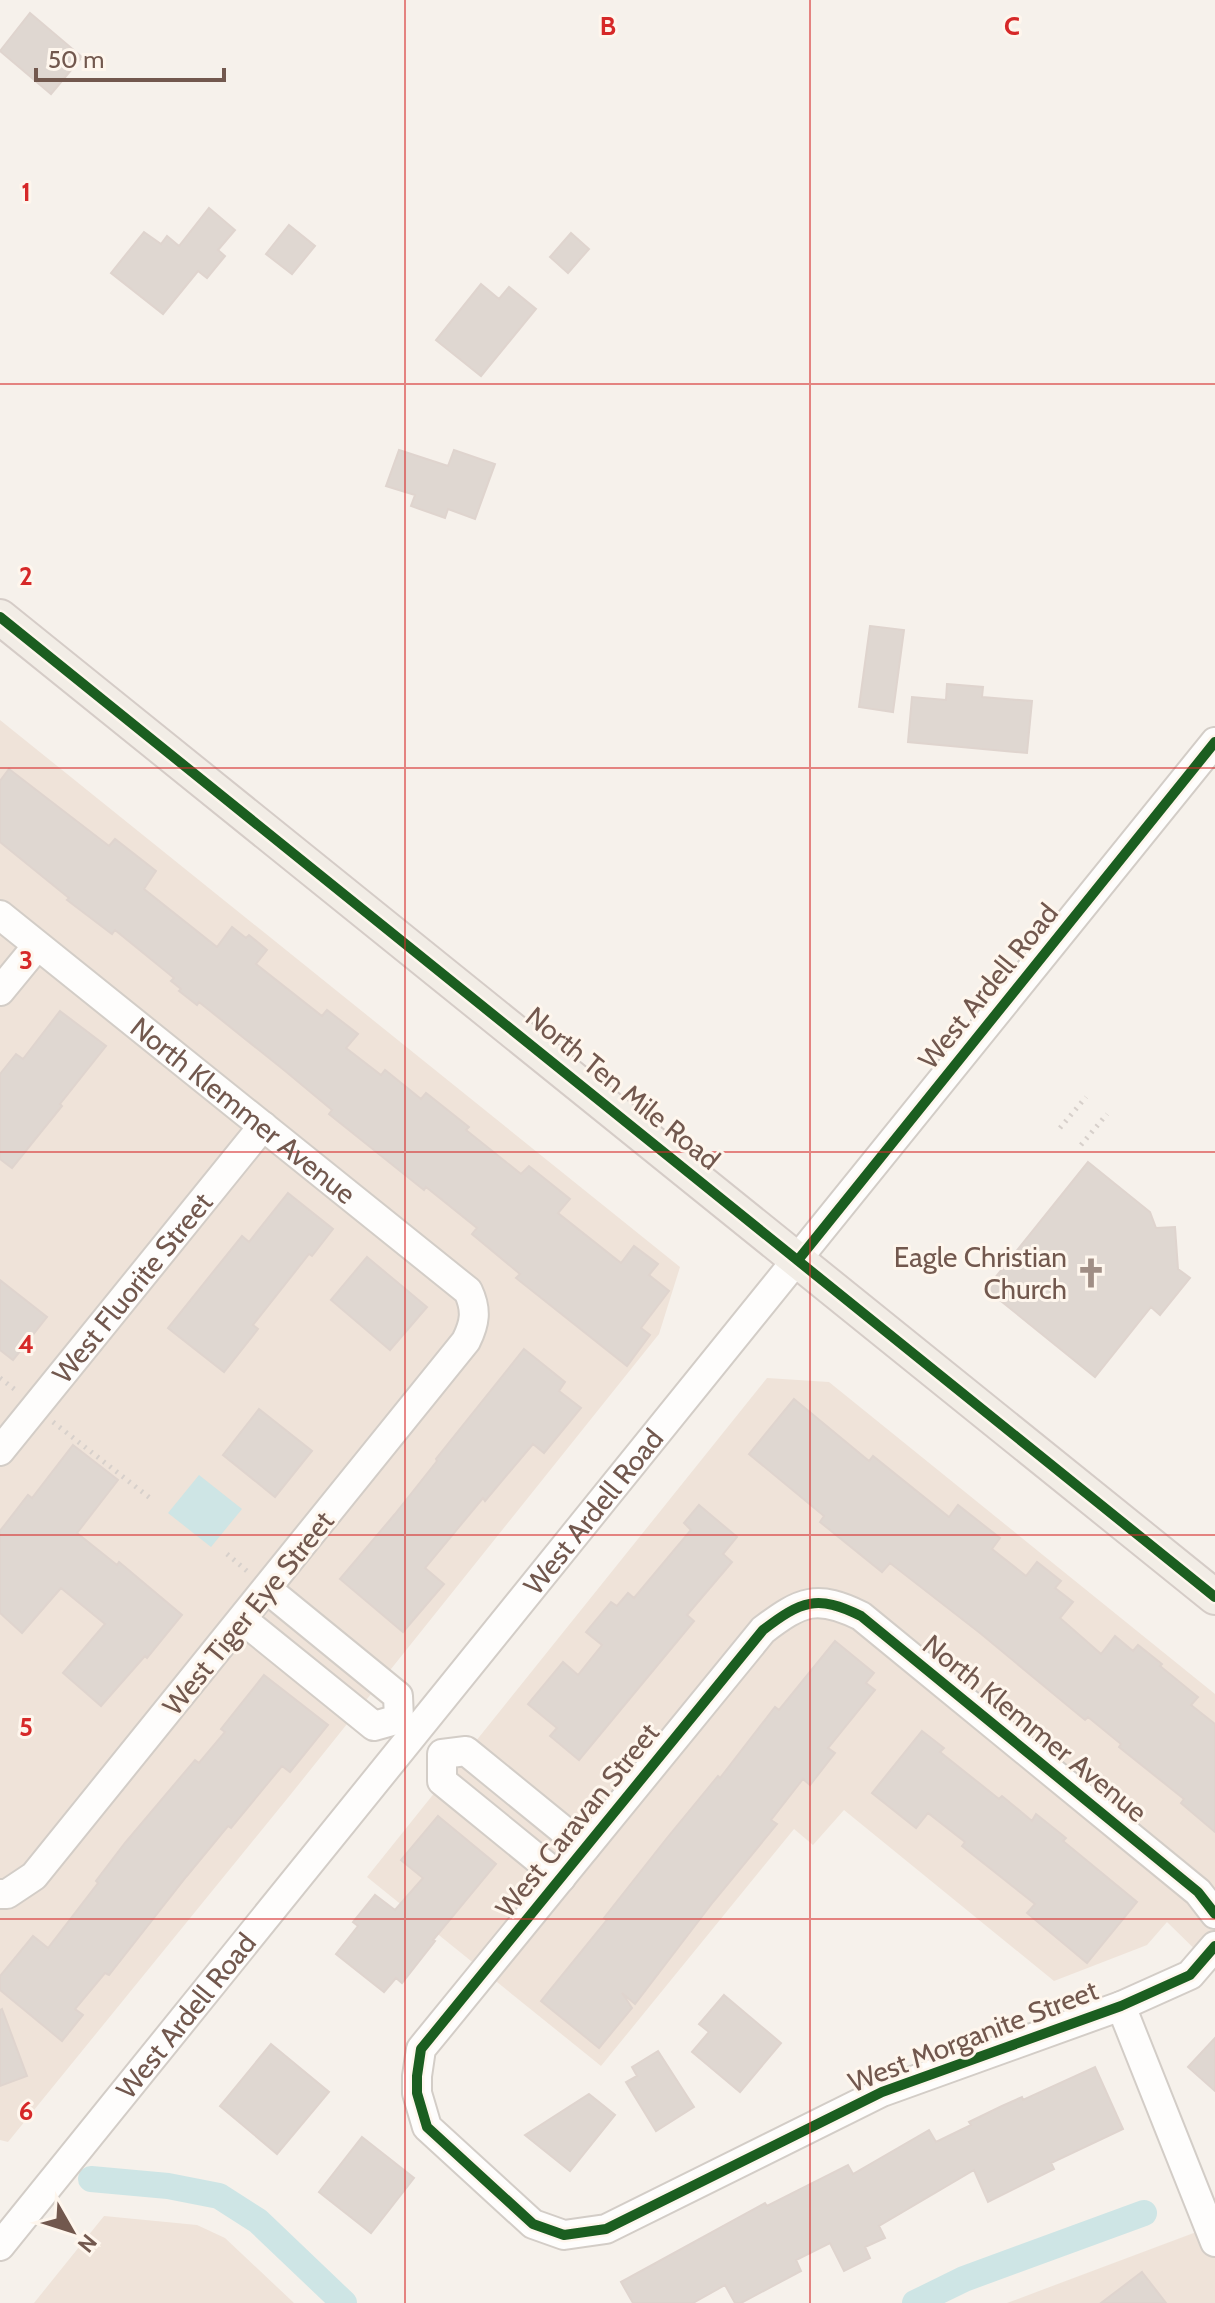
<svg xmlns="http://www.w3.org/2000/svg" width="1215" height="2303" font-family="Cabin,sans-serif">
  <style>
    .residential { fill: #efe3d9 }
    .water { fill: #cee5e5 }
    .lines { fill: none; stroke-linecap: round; stroke-linejoin: round }
    .canal { stroke: #cee5e5; stroke-width: 26 }
    .building { fill: #dfd7d1; stroke: #dfd4ce; stroke-width: 2 }
    .minor-casing { stroke: #d3cdc7; stroke-width: 32 }
    .major-casing { stroke: #d5ccc7; stroke-width: 38 }
    .path { stroke: #d7d0cb; stroke-width: 5; stroke-dasharray: 2 6; stroke-linecap: butt }
    .minor { stroke: #fefdfc; stroke-width: 28 }
    .major { stroke: #f2ede6; stroke-width: 34 }
    .cycleway-casing { stroke: #fef6ed; stroke-width: 15 }
    .cycleway { stroke: #1b5e20; stroke-width: 10 }
    .grid { fill: none; stroke: #d62828; stroke-width: 2; stroke-opacity: 0.55 }
    .labels { text-anchor: middle; dominant-baseline: central; stroke-width: 6; stroke-linejoin: round; paint-order: stroke }
    .street-label { font-size: 28px; fill: #72584e; stroke: #fef6ed }
    .poi-label { font-size: 28px; fill: #72584e; stroke: #fef6ed; text-anchor: end }
    .grid-label { font-size: 26px; text-anchor: middle; font-weight: bold; fill: #d62828; stroke: #fef6ed; stroke-width: 6; stroke-linejoin: round; paint-order: stroke }
  </style>
  <rect width="100%" height="100%" fill="#f6f1eb"/>
  <path class="residential" d="M 0,720 L 680,1267 L 659,1334 L 291,1794 L 8,2142 L 0,2140 Z
    M 767,1378 L 829,1382 L 1215,1694 L 1215,1969 L 1167,1922 L 1147,1945 L 1054,1981 L 844,1810 L 813,1845 L 794,1829 L 601,2066 L 367,1877 Z
    M 104,2216 L 197,2225 L 225,2238 L 294,2303 L 34,2303 Z
    M 1215,2225 L 1215,2303 L 1007,2303 Z"/>
  <path class="water" d="M 199,1475 L 242,1509 L 211,1547 L 168,1513 Z"/>
  <g class="lines">
    <path class="canal" d="M 91,2179 L 168,2186 L 219,2196 L 258,2221 L 344,2303
      M 915,2303 L 964,2279 L 1144,2213"/>
  </g>
  <path class="building" d="M 30,13 L 82,57 L 51,94 L 0,51 Z
    M 209,208 L 235,230 L 218,250 L 225,256 L 207,278 L 198,271 L 163,314 L 111,273 L 144,232 L 161,244 L 167,236 L 179,246 Z
    M 289,225 L 315,246 L 292,274 L 266,254 Z
    M 571,233 L 589,249 L 568,273 L 550,257 Z
    M 481,284 L 499,299 L 509,287 L 536,309 L 481,376 L 436,340 Z
    M 399,450 L 448,466 L 454,450 L 495,464 L 475,519 L 448,509 L 445,518 L 411,506 L 415,495 L 386,486 Z
    M 870,626 L 904,630 L 893,712 L 859,707 Z
    M 947,684 L 983,687 L 982,697 L 1032,701 L 1027,753 L 908,742 L 912,697 L 946,700 Z
    M 9,769 L 109,846 L 115,839 L 156,871 L 144,889 L 217,947 L 232,927 L 246,938 L 249,935 L 267,950 L 256,964 L 322,1016 L 327,1010 L 358,1034 L 346,1048 L 381,1075 L 385,1070 L 421,1099 L 426,1093 L 469,1127 L 466,1130 L 521,1174 L 529,1166 L 570,1199 L 558,1213 L 621,1263 L 634,1246 L 658,1264 L 649,1275 L 669,1291 L 641,1328 L 650,1335 L 627,1366 L 516,1278 L 520,1274 L 472,1234 L 477,1228 L 426,1187 L 424,1190 L 329,1114 L 332,1110 L 284,1070 L 199,1002 L 197,1005 L 179,991 L 181,989 L 171,981 L 174,978 L 115,930 L 112,934 L 67,900 L 69,898 L 0,842 L 0,781 Z
    M 60,1011 L 106,1046 L 60,1104 L 62,1106 L 12,1168 L 0,1159 L 0,1074 L 16,1054 L 23,1059 Z
    M 1088,1162 L 1150,1212 L 1156,1228 L 1175,1227 L 1178,1269 L 1190,1278 L 1160,1315 L 1151,1307 L 1095,1377 L 986,1289 Z
    M 288,1193 L 333,1229 L 312,1256 L 309,1254 L 253,1325 L 258,1329 L 224,1372 L 168,1328 L 242,1236 L 249,1242 Z
    M 367,1257 L 427,1307 L 390,1350 L 331,1300 Z
    M 0,1280 L 47,1317 L 13,1360 L 0,1350 Z
    M 524,1349 L 565,1382 L 559,1391 L 581,1408 L 544,1453 L 533,1444 L 485,1501 L 483,1498 L 425,1568 L 444,1584 L 403,1632 L 340,1579 L 395,1514 L 437,1461 L 436,1459 Z
    M 794,1399 L 869,1461 L 873,1456 L 949,1517 L 958,1505 L 1000,1538 L 992,1549 L 1026,1576 L 1037,1562 L 1061,1581 L 1055,1588 L 1073,1602 L 1060,1618 L 1101,1654 L 1115,1636 L 1133,1651 L 1138,1645 L 1162,1664 L 1160,1666 L 1198,1697 L 1191,1705 L 1215,1724 L 1215,1832 L 1181,1803 L 1184,1799 L 1119,1747 L 1121,1744 L 1088,1717 L 1085,1720 L 980,1633 L 890,1563 L 882,1572 L 820,1522 L 824,1516 L 749,1454 Z
    M 259,1409 L 312,1451 L 275,1497 L 223,1455 Z
    M 73,1445 L 118,1480 L 77,1533 L 117,1565 L 119,1562 L 182,1615 L 147,1658 L 145,1656 L 101,1706 L 63,1673 L 105,1624 L 61,1588 L 22,1633 L 0,1613 L 0,1531 L 28,1495 L 32,1498 Z
    M 699,1505 L 737,1537 L 723,1554 L 732,1562 L 687,1615 L 694,1621 L 579,1760 L 550,1736 L 557,1728 L 528,1704 L 563,1662 L 578,1675 L 602,1645 L 586,1632 L 611,1602 L 617,1606 L 628,1593 L 634,1598 L 691,1530 L 684,1523 Z
    M 835,1641 L 874,1673 L 866,1683 L 875,1690 L 828,1748 L 835,1753 L 810,1785 L 803,1779 L 771,1820 L 777,1824 L 713,1902 L 635,2004 L 622,1993 L 632,2008 L 599,2048 L 541,2001 L 607,1920 L 604,1918 L 667,1838 L 718,1776 L 720,1778 L 775,1707 L 779,1710 Z
    M 264,1675 L 328,1725 L 290,1772 L 282,1766 L 231,1828 L 228,1826 L 186,1877 L 109,1975 L 105,1973 L 75,2009 L 83,2015 L 62,2041 L 0,1990 L 0,1976 L 33,1936 L 48,1948 L 98,1883 L 96,1881 L 125,1843 L 195,1760 L 199,1763 L 225,1732 L 221,1729 Z
    M 922,1731 L 944,1748 L 940,1752 L 999,1799 L 1002,1796 L 1032,1821 L 1036,1814 L 1066,1838 L 1063,1841 L 1137,1902 L 1087,1963 L 1027,1913 L 1035,1904 L 962,1846 L 965,1842 L 928,1813 L 916,1828 L 872,1793 Z
    M 438,1816 L 496,1864 L 433,1940 L 435,1941 L 402,1983 L 396,1978 L 384,1992 L 336,1954 L 358,1926 L 353,1922 L 375,1895 L 395,1910 L 423,1878 L 401,1860 Z
    M 724,1995 L 781,2043 L 740,2092 L 692,2052 L 709,2032 L 699,2024 Z
    M 2,2009 L 27,2076 L 0,2086 L 0,2010 Z
    M 1215,2038 L 1215,2091 L 1188,2067 Z
    M 271,2044 L 329,2092 L 277,2154 L 220,2106 Z
    M 658,2051 L 694,2107 L 656,2131 L 626,2082 L 637,2076 L 632,2067 Z
    M 1095,2067 L 1123,2129 L 1051,2163 L 1054,2169 L 988,2202 L 974,2170 L 879,2226 L 885,2238 L 865,2247 L 870,2258 L 844,2271 L 830,2243 L 796,2260 L 801,2271 L 741,2303 L 735,2303 L 725,2285 L 693,2303 L 633,2303 L 621,2282 L 765,2203 L 767,2206 L 848,2165 L 853,2174 L 929,2130 L 936,2142 L 971,2125 L 969,2122 L 1002,2106 L 1022,2097 L 1023,2100 Z
    M 589,2094 L 615,2115 L 570,2171 L 525,2135 Z
    M 362,2137 L 414,2178 L 371,2233 L 319,2192 Z
    M 1142,2272 L 1166,2303 L 1101,2303 Z"/>
  <g class="lines">
    <g class="minor-casing">
      <g id="minor">
        <path id="s1" d="M 0,915 L 468,1291 C 477,1310 475,1323 466,1341 L 34,1876 L 7,1894 L 0,1894"/>
        <path d="M 0,991 L 37,946"/>
        <path id="s2" d="M 0,1451 L 263,1126"/>
        <path d="M 243,1620 L 374,1726 L 399,1719 L 398,1696 L 267,1589"/>
        <path d="M 561,1878 L 442,1781 L 442,1754 L 466,1751 L 585,1848"/>
        <path d="M 1215,1914 L 1198,1892 L 861,1616 C 817,1594 801,1601 763,1630 L 421,2049 L 417,2076 L 417,2093 L 427,2127 L 533,2224 L 564,2235 L 606,2229 L 882,2092 L 1121,2006 L 1190,1975 L 1215,1946"/>
        <path d="M 1121,2006 L 1215,2242"/>
        <path id="s3" d="M 0,2246 L 1215,742"/>
      </g>
    </g>
    <g class="major-casing">
      <path id="major" d="M 0,617 L 1215,1597"/>
    </g>
    <path class="path" d="M 1060,1128 L 1086,1097
      M 1081,1145 L 1107,1114
      M 0,1378 L 18,1392
      M 53,1422 L 150,1498
      M 227,1554 L 248,1572"/>
    <use href="#minor" class="minor"/>
    <use href="#major" class="major"/>
    <g class="cycleway-casing">
      <path id="cycleway" d="M 0,617 L 1215,1597
        M 798,1260 L 1215,742
        M 1215,1914 L 1198,1892 L 861,1616 C 817,1594 801,1601 763,1630 L 421,2049 L 417,2076 L 417,2093 L 427,2127 L 533,2224 L 564,2235 L 606,2229 L 882,2092 L 1121,2006 L 1190,1975 L 1215,1946"/>
    </g>
    <use href="#cycleway" class="cycleway"/>
  </g>
  <path class="grid" d="M 405,0 L 405,2303M 810,0 L 810,2303M 0,384 L 1215,384M 0,768 L 1215,768M 0,1152 L 1215,1152M 0,1535 L 1215,1535M 0,1919 L 1215,1919"/>
  <defs>
    <g id="church-bare" transform="scale(2.4)"><path d="M-1.2-6h2.4v3.5h3.3v2.4h-3.3V6h-2.4V-.1h-3.3v-2.4h3.3Z" fill="#a08e85" stroke="#fef6ed" stroke-width="2.5" paint-order="stroke"/></g>
  </defs>
  <g fill-rule="evenodd">
    <use href="#church-bare" x="1091" y="1273"/>
  </g>
  <g class="labels">
    <g class="street-label">
      <text transform="translate(988 986) rotate(-51)">West Ardell Road</text>
      <text transform="translate(623 1088) rotate(39)">North Ten Mile Road</text>
      <text stroke="none"><textPath href="#s1" startOffset="312">North Klemmer Avenue</textPath></text>
      <text stroke="none"><textPath href="#s2" startOffset="210">West Fluorite Street</textPath></text>
      <text stroke="none"><textPath href="#s3" startOffset="944">West Ardell Road</textPath></text>
      <text transform="translate(248 1613) rotate(-51)">West Tiger Eye Street</text>
      <text transform="translate(1035 1728) rotate(39)">North Klemmer Avenue</text>
      <text transform="translate(577 1820) rotate(-51)">West Caravan Street</text>
      <text stroke="none"><textPath href="#s3" startOffset="296">West Ardell Road</textPath></text>
      <text transform="translate(973 2036) rotate(-21)">West Morganite Street</text>
    </g>
    <g class="poi-label">
      <text x="1067" y="1257">Eagle Christian<tspan x="1067" dy="32">Church</tspan></text>
    </g>
  </g>
  <g class="grid-label">
    <text x="608" y="35">B</text>
    <text x="1012" y="35">C</text>
    <text x="26" y="201">1</text>
    <text x="26" y="585">2</text>
    <text x="26" y="969">3</text>
    <text x="26" y="1353">4</text>
    <text x="26" y="1736">5</text>
    <text x="26" y="2120">6</text>
  </g>
  <g transform="translate(72 2231) rotate(129)" stroke="#fef6ed" stroke-width="6" paint-order="stroke">
  <path d="M0-6L14 30L0 20L-14 30Z" fill="#72584e"/>
  <text y="-12" font-size="22" font-weight="bold" text-anchor="middle" fill="#72584e">N</text>
  </g>
  <path d="M36 68v12h188v-12" fill="none" stroke="#72584e" stroke-width="4"/>
  <text x="48" y="68" font-size="24" fill="#72584e" stroke="#fef6ed" stroke-width="6" paint-order="stroke">50 m</text>
</svg>
